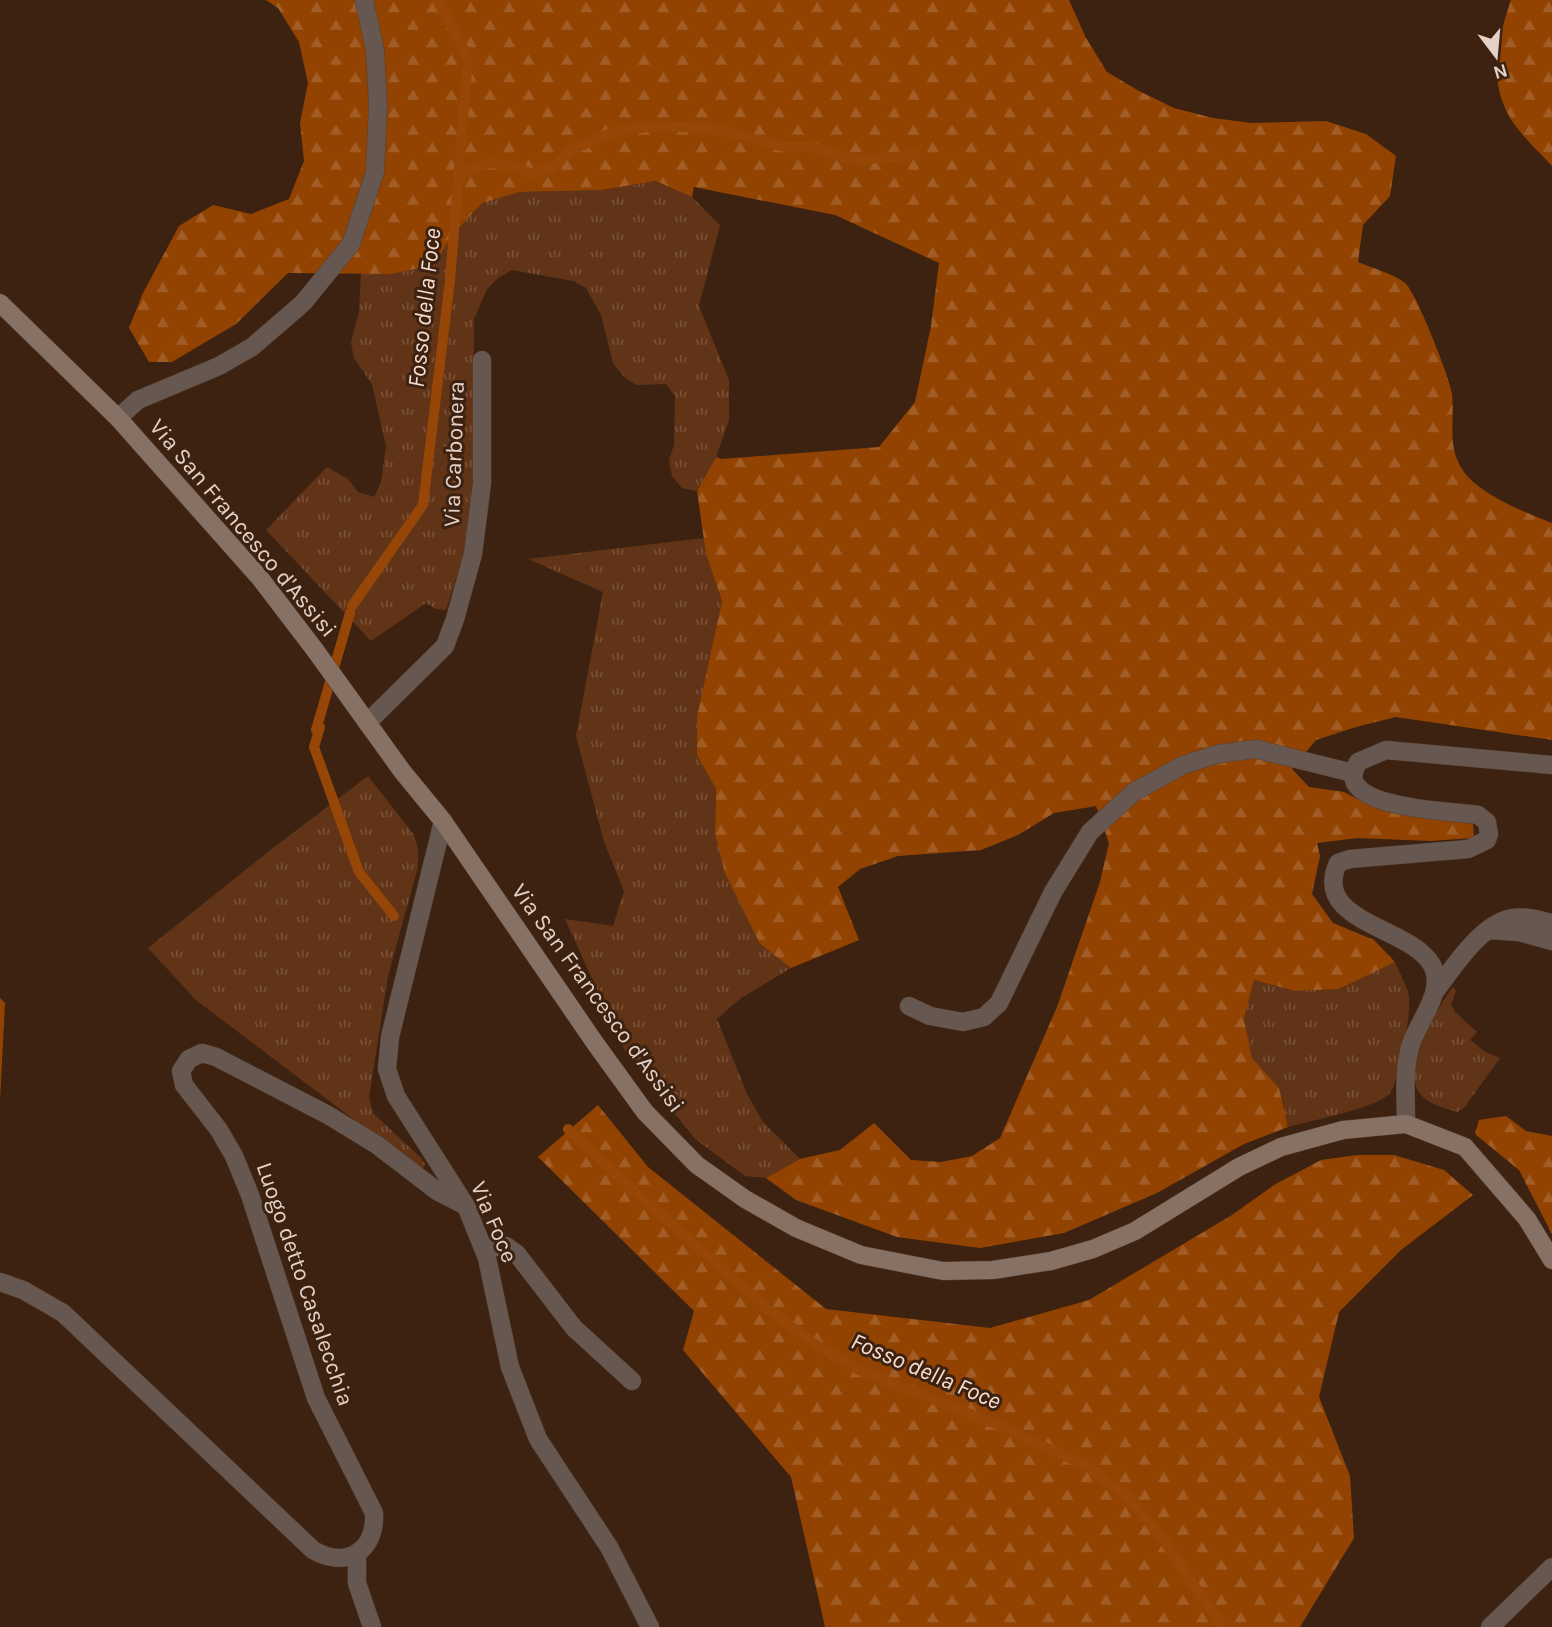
<svg xmlns="http://www.w3.org/2000/svg" width="1552" height="1627" font-family="Karla,sans-serif">
  <style>
    .grass { fill: url(#grass-tufts) }
    .forest { fill: url(#forest-firs) }
    .lines { fill: none; stroke-linecap: round; stroke-linejoin: round }
    .stream { stroke: #964708; stroke-width: 10 }
    .lane-casing { stroke: #583e2e; stroke-width: 19 }
    .street-casing { stroke: #583e2e; stroke-width: 19 }
    .secondary-casing { stroke: #583e2e; stroke-width: 19 }
    .lane { stroke: #665850; stroke-width: 18 }
    .street { stroke: #665850; stroke-width: 18 }
    .secondary { stroke: #877165; stroke-width: 18 }
    .labels { text-anchor: middle; dominant-baseline: central; stroke-width: 6; stroke-linejoin: round; paint-order: stroke }
    .street-label { font-size: 23px; fill: #e4d1c7; stroke: #3d2211 }
    .water-label { font-size: 24px; font-style: italic; fill: #f6dfd2; stroke: #3d2211 }
  </style>
  <defs>
    <pattern id="grass-tufts" width="24" height="20" patternUnits="userSpaceOnUse" patternTransform="scale(1.75)"><rect width="24" height="20" fill="#623417"/><path d="M3 7l-1-3M5 7V3M7 7l1-3M15 17l-1-3M17 17v-4M19 17l1-3" fill="none" stroke="#785037"/></pattern>
    <pattern id="forest-firs" width="22" height="20" patternUnits="userSpaceOnUse" patternTransform="scale(1.75)"><rect width="22" height="20" fill="#924301"/><path d="M5 1l3.5 6h-7zM16 11l3.5 6h-7z" fill="#a15d25"/></pattern>
  </defs>
  <rect width="100%" height="100%" fill="#3d2211"/>
  <path class="grass" d="M 657,181 L 692,197 L 720,225 L 699,306 L 729,380 L 729,420 L 716,457 L 697,491 L 682,488 L 672,476 L 669,460 L 674,445 L 675,396 L 666,384 L 636,385 L 623,376 L 613,363 L 601,315 L 586,288 L 573,281 L 512,270 L 498,278 L 487,289 L 474,319 L 473,479 L 464,554 L 446,610 L 436,609 L 426,603 L 371,641 L 266,530 L 327,467 L 348,479 L 358,492 L 374,497 L 381,482 L 386,446 L 372,384 L 354,358 L 351,343 L 359,311 L 361,274 L 392,274 L 433,265 L 455,232 L 482,203 L 520,192 L 602,190 Z
    M 704,538 L 706,554 L 722,601 L 697,716 L 697,755 L 716,789 L 715,833 L 760,944 L 791,968 L 741,998 L 717,1019 L 747,1094 L 763,1122 L 800,1159 L 766,1178 L 745,1176 L 695,1139 L 624,1049 L 565,919 L 613,926 L 624,891 L 604,842 L 576,736 L 603,592 L 528,559 Z
    M 368,776 L 414,835 L 418,849 L 418,867 L 388,976 L 369,1097 L 373,1113 L 421,1158 L 425,1164 L 423,1168 L 418,1168 L 196,1000 L 148,948 L 269,851 Z
    M 1395,962 C 1399,972 1405,982 1408,992 C 1413,1008 1400,1079 1390,1093 C 1378,1108 1309,1121 1288,1127 L 1279,1088 L 1252,1058 L 1244,1019 L 1254,980 L 1295,991 L 1339,989 Z
    M 1453,987 L 1456,991 L 1451,1005 L 1455,1012 L 1477,1032 L 1470,1040 L 1484,1051 L 1500,1058 L 1464,1108 L 1457,1112 C 1445,1108 1431,1105 1422,1096 C 1398,1071 1437,1009 1453,987 Z"/>
  <path class="forest" d="M 266,0 L 1069,0 L 1086,38 L 1107,72 L 1139,91 L 1174,108 L 1213,118 L 1252,123 L 1326,121 L 1366,134 L 1396,156 L 1390,196 L 1363,225 L 1358,262 C 1370,267 1399,276 1406,284 C 1417,295 1450,378 1452,394 C 1455,422 1446,447 1464,472 C 1481,495 1526,513 1552,523 L 1552,740 L 1396,717 L 1356,727 L 1316,740 L 1292,769 L 1309,787 L 1344,792 L 1371,806 L 1449,816 L 1473,824 L 1474,838 L 1430,841 L 1358,838 L 1317,843 L 1320,856 L 1312,894 L 1333,923 L 1374,940 L 1395,962 L 1339,989 L 1295,991 L 1254,980 L 1244,1019 L 1252,1058 L 1279,1088 L 1288,1127 L 1244,1144 L 1157,1193 L 1064,1233 L 980,1248 L 897,1237 L 796,1200 L 766,1178 L 800,1159 L 840,1150 L 874,1123 L 911,1160 L 941,1162 L 972,1156 L 1000,1138 L 1057,1007 L 1100,882 L 1109,843 L 1096,806 L 1054,813 L 1018,835 L 981,850 L 898,856 L 860,869 L 838,887 L 859,940 L 791,968 L 760,944 L 725,873 L 715,833 L 716,789 L 697,755 L 697,716 L 722,601 L 706,554 L 697,491 L 716,457 L 721,459 L 879,447 L 915,402 L 931,326 L 939,263 L 835,215 L 694,187 L 692,197 L 656,181 L 602,190 L 520,192 L 482,203 L 455,232 L 433,265 L 392,274 L 288,273 L 236,324 L 172,362 L 149,362 L 129,328 L 143,293 L 179,226 L 213,205 L 251,214 L 289,199 L 304,161 L 300,123 L 308,83 L 299,42 L 278,8 Z
    M 1511,0 L 1552,0 L 1552,166 C 1539,152 1523,137 1512,121 C 1487,81 1497,41 1511,0 Z
    M 0,998 L 5,1003 L 0,1101 Z
    M 598,1105 L 648,1167 L 826,1309 L 990,1328 L 1089,1300 L 1232,1215 L 1274,1185 L 1321,1160 L 1357,1155 L 1394,1155 L 1444,1170 L 1473,1195 L 1401,1250 L 1339,1312 L 1319,1397 L 1350,1476 L 1354,1538 L 1300,1627 L 825,1627 L 791,1477 L 683,1350 L 694,1311 L 538,1157 Z
    M 1506,1116 L 1526,1131 L 1552,1136 L 1552,1234 L 1519,1170 L 1475,1134 L 1479,1120 Z"/>
  <g class="lines">
    <path class="stream" d="M 459,175 L 489,163 L 516,166 L 529,173 L 539,172 L 554,166 L 570,151 L 612,132 L 654,126 L 712,128 L 784,147 L 812,147 L 844,158 L 860,160 L 915,155
      M 352,606 L 423,505 L 450,280 L 468,57 L 437,0
      M 320,727 L 314,747 L 359,872 L 394,916
      M 316,730 L 350,613
      M 568,1129 L 633,1190 L 774,1314 L 814,1343 L 859,1370 L 998,1425 L 1088,1467 L 1128,1498 L 1161,1537 L 1223,1627"/>
    <g class="lane-casing">
      <path id="lane" d="M 1488,930 L 1519,932 L 1552,941
        M 1437,989 C 1454,966 1483,922 1513,918 C 1526,916 1539,920 1552,923
        M 909,1006 L 930,1016 L 963,1022 L 984,1017 L 999,1003 L 1053,892 L 1090,832 L 1134,792 L 1183,765 L 1218,754 L 1256,749 L 1353,773
        M 483,1248 L 506,1246 L 517,1254 L 574,1328 L 632,1381
        M 357,1553 L 357,1583 L 372,1627
        M 1490,1627 L 1552,1567"/>
    </g>
    <g class="street-casing">
      <path id="street" d="M 118,418 L 138,400 L 219,366 L 252,347 L 303,303 L 351,244 L 375,172 L 378,105 L 375,50 L 364,0
        M 367,723 L 445,646 L 455,619 L 473,554 L 482,483 L 482,360
        M 443,821 L 390,1037 L 387,1069 L 396,1096 L 466,1206 L 487,1258 L 510,1367 L 538,1439 L 609,1547 L 650,1627
        M 1406,1124 C 1406,1098 1403,1069 1411,1044 C 1419,1020 1446,990 1432,965 C 1410,926 1311,923 1338,863 L 1350,859 L 1468,849 L 1487,840 L 1489,834 L 1487,822 L 1478,815 C 1450,811 1369,809 1355,783 C 1351,775 1355,769 1358,762 L 1386,750 L 1552,765
        M 0,1282 L 23,1290 L 63,1313 L 313,1550 C 346,1569 376,1552 374,1513 L 316,1398 L 250,1195 L 234,1156 L 219,1130 L 184,1085 L 181,1071 L 189,1059 L 202,1053 L 216,1057 L 328,1115 L 377,1145 L 437,1191 L 466,1206"/>
    </g>
    <g class="secondary-casing">
      <path id="secondary" d="M 0,303 L 118,418 L 260,578 L 315,650 L 402,771 L 443,821 L 595,1043 L 645,1112 L 697,1165 L 745,1199 L 796,1228 L 861,1255 L 943,1271 L 993,1270 L 1051,1261 L 1093,1249 L 1135,1231 L 1239,1167 L 1281,1147 L 1343,1130 L 1406,1124 L 1465,1147 L 1527,1219 L 1552,1260"/>
    </g>
    <use href="#lane" class="lane"/>
    <use href="#street" class="street"/>
    <use href="#secondary" class="secondary"/>
  </g>
  <g class="labels">
    <g class="street-label">
      <text transform="translate(454 454) rotate(-88)">Via Carbonera</text>
      <text transform="translate(243 528) rotate(50)">Via San Francesco d'Assisi</text>
      <text transform="translate(598 998) rotate(54)">Via San Francesco d'Assisi</text>
      <text transform="translate(494 1222) rotate(67)">Via Foce</text>
      <text transform="translate(305 1284) rotate(71)">Luogo detto Casalecchia</text>
    </g>
    <g class="water-label">
      <text transform="translate(424 308) rotate(-84)">Fosso della Foce</text>
      <text transform="translate(926 1371) rotate(23)">Fosso della Foce</text>
    </g>
  </g>
  <g transform="translate(1496 56) rotate(164)" stroke="#3d2211" stroke-width="5" paint-order="stroke">
  <path d="M0-5L12 26L0 18L-12 26Z" fill="#e4d1c7"/>
  <text y="-10" font-size="19" font-weight="bold" text-anchor="middle" fill="#e4d1c7">N</text>
  </g>
</svg>
